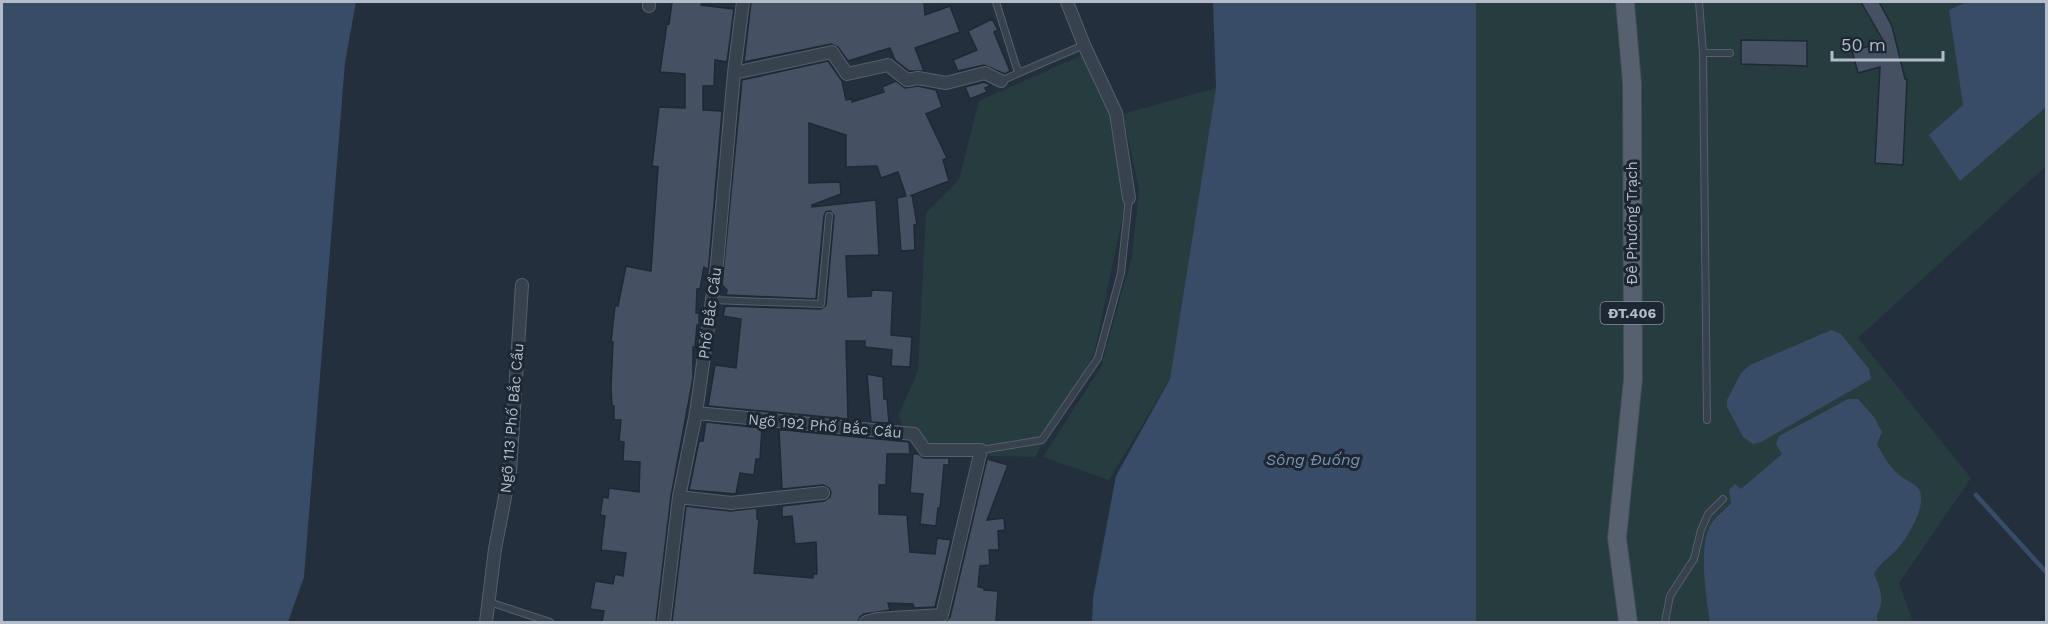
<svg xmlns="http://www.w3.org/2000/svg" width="2048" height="624" font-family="'Work Sans',sans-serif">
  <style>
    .green { fill: #263c3f }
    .water { fill: #394c67 }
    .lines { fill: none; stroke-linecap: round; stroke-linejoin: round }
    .stream { stroke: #394c67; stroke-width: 4.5 }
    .building { fill: #455162; stroke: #1f2835; stroke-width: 1.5 }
    .service-casing { stroke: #565f6c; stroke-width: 8 }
    .minor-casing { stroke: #565f6c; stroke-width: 14 }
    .primary-casing { stroke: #414a57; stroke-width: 20 }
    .service { stroke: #38414e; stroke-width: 6 }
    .minor { stroke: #38414e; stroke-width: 12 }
    .primary { stroke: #56606e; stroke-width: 18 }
    .labels { text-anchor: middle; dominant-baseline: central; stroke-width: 6; stroke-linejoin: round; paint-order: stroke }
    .shield { fill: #1d2633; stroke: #878f9c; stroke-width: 1.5 }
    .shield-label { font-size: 14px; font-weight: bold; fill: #b4bcc9 }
    .street-label { font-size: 15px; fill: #b4bcc9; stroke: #1d2633 }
    .water-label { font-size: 16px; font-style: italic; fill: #7c92b1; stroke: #1d2633 }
  </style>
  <rect width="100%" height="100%" fill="#242f3e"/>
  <path class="green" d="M 1476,2 L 2046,2 L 2046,166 L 1858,338 L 1971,478 L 1899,583 L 1913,622 L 1476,622 Z
    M 1082,55 L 1111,112 L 1126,200 L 1094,354 L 1035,457 L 919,454 L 898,416 L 918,371 L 926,213 L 959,180 L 979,101 Z
    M 1216,88 L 1170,379 L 1109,480 L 1043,457 L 1101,367 L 1132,256 L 1139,190 L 1123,114 Z"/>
  <path class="water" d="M 2,2 L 356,2 L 345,62 L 304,577 L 288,622 L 2,622 Z
    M 1213,2 L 1476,2 L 1476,622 L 1092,622 L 1093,598 L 1116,476 L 1170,379 L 1216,88 Z
    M 1967,2 L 2046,2 L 2046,107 L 1960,181 L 1929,135 L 1963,105 L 1949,10 Z
    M 1831,330 L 1841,334 L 1869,369 L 1871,379 L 1761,442 L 1753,444 L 1743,437 L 1727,407 L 1727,400 L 1741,373 L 1750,365 Z
    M 1848,399 L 1858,399 L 1874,417 L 1882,432 L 1877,444 C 1883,456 1891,469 1902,477 C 1907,481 1914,483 1918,488 C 1929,502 1909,535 1899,547 C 1891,557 1880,562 1874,574 C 1878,583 1882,592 1881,603 C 1880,611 1875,615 1878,622 L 1710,622 C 1706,599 1698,544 1711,524 C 1716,516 1725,510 1731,503 L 1729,490 L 1735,484 L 1741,489 L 1782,454 L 1776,444 L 1779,436 Z"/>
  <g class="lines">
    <path class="stream" d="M 1976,495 L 2046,572"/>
  </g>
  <path class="building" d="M 672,2 L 702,2 L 701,5 L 734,9 L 727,62 L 715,60 L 714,86 L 703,86 L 703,110 L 722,111 L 709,263 L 708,270 L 704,267 L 700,289 L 697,289 L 696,313 L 699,313 L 699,325 L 697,325 L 695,347 L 693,347 L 693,378 L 671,496 L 656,622 L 602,622 L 604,611 L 590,609 L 595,581 L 613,584 L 615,574 L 623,576 L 626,553 L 601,550 L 605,516 L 600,515 L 603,497 L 608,498 L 609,488 L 639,492 L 640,462 L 623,461 L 624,442 L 619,441 L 621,420 L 614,420 L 614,406 L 612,406 L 611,387 L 613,342 L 611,342 L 615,306 L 618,306 L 626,266 L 651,271 L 658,167 L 652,166 L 659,107 L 685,108 L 685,74 L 660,72 L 667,23 L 669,24 Z
    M 751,2 L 924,2 L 925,15 L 950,6 L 960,32 L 915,48 L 924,71 L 909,71 L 895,60 L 890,48 L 848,61 L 838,47 L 831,44 L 744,62 Z
    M 1861,2 L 1879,2 L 1892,26 L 1905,79 L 1907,79 L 1903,165 L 1875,163 L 1880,67 L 1858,73 L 1852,51 L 1884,42 Z
    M 992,19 L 998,30 L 994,32 L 1010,71 L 1005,74 L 984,65 L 958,71 L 953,60 L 977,50 L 968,31 Z
    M 1741,40 L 1807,41 L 1807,66 L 1741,64 Z
    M 828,61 L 842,81 L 846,100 L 852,99 L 852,102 L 884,92 L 882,87 L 896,81 L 905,88 L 918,86 L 936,90 L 942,107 L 926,114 L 947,158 L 943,160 L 949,181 L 910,196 L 912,195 L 917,224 L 914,225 L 915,250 L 901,251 L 897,198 L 906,196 L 898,172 L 881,178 L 877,166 L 846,167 L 846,135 L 809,123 L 809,183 L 840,182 L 841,194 L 812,205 L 812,207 L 876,200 L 879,255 L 846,256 L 848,297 L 871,296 L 872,290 L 893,291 L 891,335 L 912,337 L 910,367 L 891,366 L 892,350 L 865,347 L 865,341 L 846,341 L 848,419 L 708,406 L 715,365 L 736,368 L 741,319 L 723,316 L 725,306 L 821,309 L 826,305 L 834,216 L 830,211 L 826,212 L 824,216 L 816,299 L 726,295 L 727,290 L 722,285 L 742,80 Z
    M 984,82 L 991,85 L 985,88 L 987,92 L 970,99 L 965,87 Z
    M 867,374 L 883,377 L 884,399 L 887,399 L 889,423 L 871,422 Z
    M 706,422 L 762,428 L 760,459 L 756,459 L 754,475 L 740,473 L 736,494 L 689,490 L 699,441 L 703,441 Z
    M 774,429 L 909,442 L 910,454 L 887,454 L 886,485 L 879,485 L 879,514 L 907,515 L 910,552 L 935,554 L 937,538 L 951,540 L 935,607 L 914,608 L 913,604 L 888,603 L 890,610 L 864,614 L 860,617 L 858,622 L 672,622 L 686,506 L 730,511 L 757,508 L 757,519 L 759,519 L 754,573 L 813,578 L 813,574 L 817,574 L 816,542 L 795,544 L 792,516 L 782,517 L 782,506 L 824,501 L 830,497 L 831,492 L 829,488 L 823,485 L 782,489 L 779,430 Z
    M 913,454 L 918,454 L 924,458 L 949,458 L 949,465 L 944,465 L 940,508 L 938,508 L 936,526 L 920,524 L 923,494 L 910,493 Z
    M 987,459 L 1008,465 L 987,520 L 1004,518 L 1005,530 L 998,531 L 999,550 L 989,550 L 990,565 L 980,566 L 978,587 L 984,588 L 984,590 L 998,591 L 996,622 L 945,622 L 950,617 Z"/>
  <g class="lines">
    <g class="service-casing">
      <path id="service" d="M 996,2 L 1017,69 L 1021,72 L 1084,45
        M 1699,2 L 1703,53 L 1707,420
        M 1703,53 L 1730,53
        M 1001,81 L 1021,72
        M 712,300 L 821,304 L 829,216
        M 981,450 L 1042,440 L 1098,358 L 1121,273 L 1129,198
        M 489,602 L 550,622
        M 1665,622 L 1670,596 L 1694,559 L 1701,530 L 1708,514 L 1723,499"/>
    </g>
    <g class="minor-casing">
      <path id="minor" d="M 1067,2 L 1084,45 L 1116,113 L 1129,198
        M 649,6 L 649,2
        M 734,73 L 832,52 L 847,74 L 888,65 L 907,80 L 918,78 L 946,83 L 985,73 L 1001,81
        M 696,413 L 914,434 L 925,450 L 981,450 L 942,615 L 877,619 L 866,622
        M 679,497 L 731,503 L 823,493
        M 486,622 L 495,549 L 510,471 L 522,285
        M 664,622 L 679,497 L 696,413 L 717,264 L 734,73 L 743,2"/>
    </g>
    <g class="primary-casing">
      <path id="primary" d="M 1625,2 L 1632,83 L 1633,379 L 1617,538 L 1628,622"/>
    </g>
    <use href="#service" class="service"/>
    <use href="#minor" class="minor"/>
    <use href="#primary" class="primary"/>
  </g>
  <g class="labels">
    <rect class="shield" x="1600.5" y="302" width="63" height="22" rx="4.5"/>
    <g class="shield-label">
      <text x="1632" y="313">ĐT.406</text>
    </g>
    <g class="street-label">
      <text transform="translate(1632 223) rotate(-90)">Đê Phương Trạch</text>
      <text transform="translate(710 313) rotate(-82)">Phố Bắc Cầu</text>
      <text transform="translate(512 418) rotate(-85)">Ngõ 113 Phố Bắc Cầu</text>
      <text transform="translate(825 426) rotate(5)">Ngõ 192 Phố Bắc Cầu</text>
    </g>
    <g class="water-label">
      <text x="1313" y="459">Sông Đuống</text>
    </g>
  </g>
  <rect width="2048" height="624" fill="none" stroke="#b4bcc9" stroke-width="6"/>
  <path d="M1832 51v9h111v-9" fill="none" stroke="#b4bcc9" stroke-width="3"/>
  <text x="1841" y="51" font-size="18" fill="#b4bcc9" stroke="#1d2633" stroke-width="4.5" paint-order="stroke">50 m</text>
</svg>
